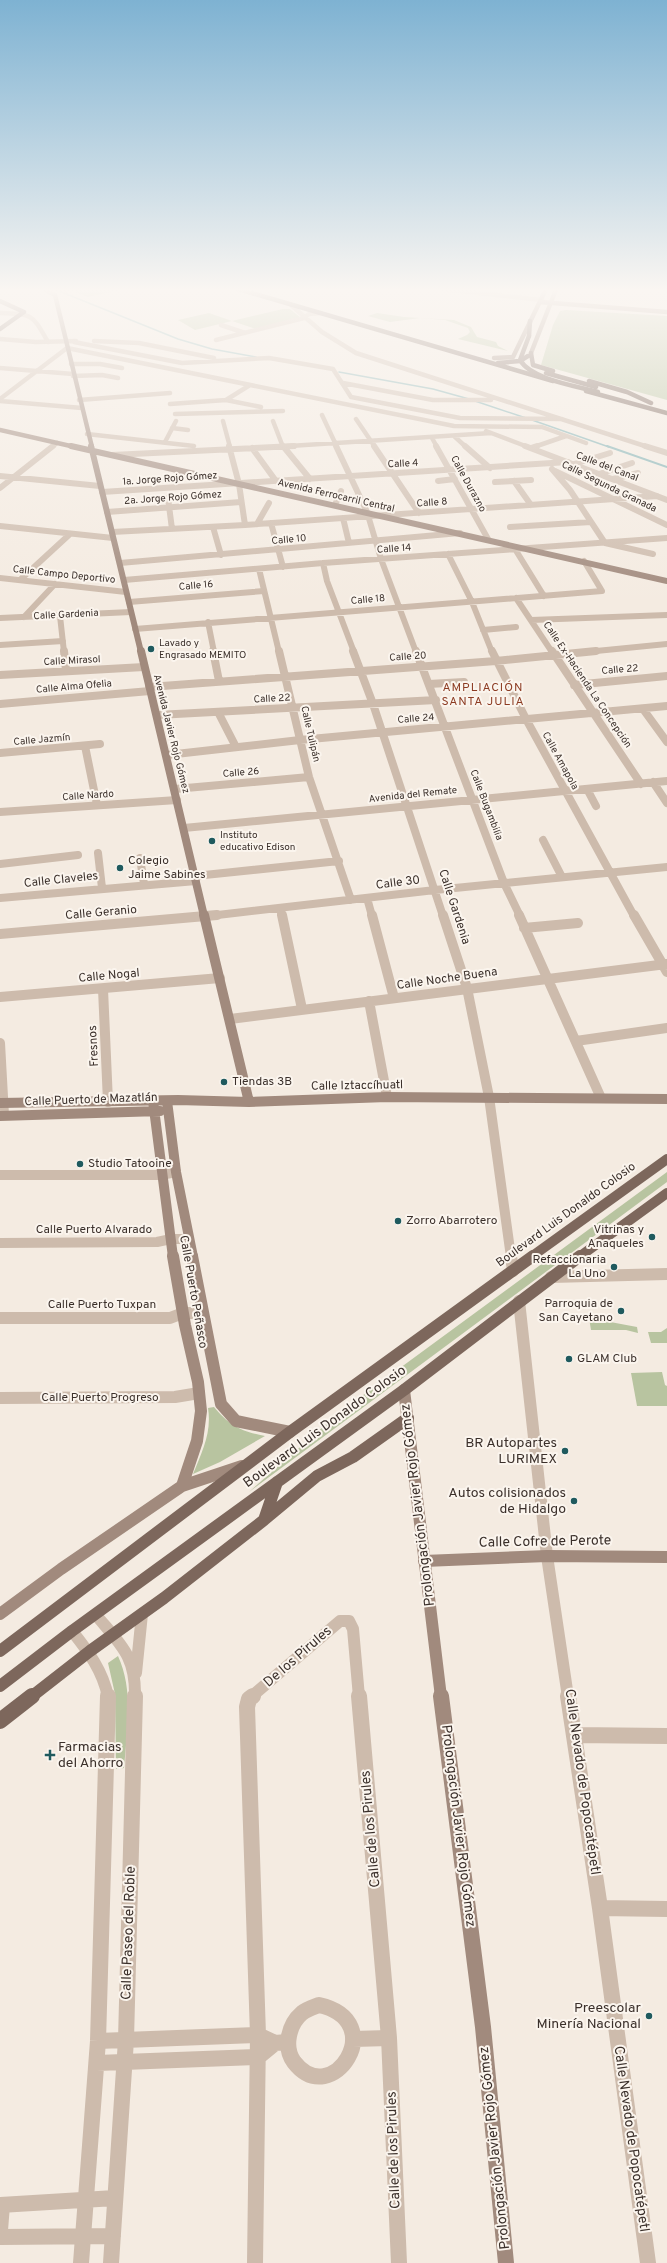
<svg xmlns="http://www.w3.org/2000/svg" width="667" height="2263" font-family="Overpass,sans-serif">
  <style>
    .green { fill: #b8c4a0 }
    .lines { fill: none; stroke-linecap: round; stroke-linejoin: round }
    .stream-far1 { stroke: #7fb0b2; stroke-width: 1.5 }
    .stream { stroke: #7fb0b2; stroke-width: 2 }
    .street-far5 { stroke: #cdbbac; stroke-width: 4.5 }
    .street-far4 { stroke: #cdbbac; stroke-width: 6 }
    .street-far3 { stroke: #cdbbac; stroke-width: 8 }
    .street-far2 { stroke: #cdbbac; stroke-width: 10 }
    .street-far1 { stroke: #cdbbac; stroke-width: 12 }
    .street { stroke: #cdbbac; stroke-width: 16 }
    .secondary-far5 { stroke: #a18a7d; stroke-width: 4.5 }
    .secondary-far4 { stroke: #a18a7d; stroke-width: 6 }
    .secondary-far3 { stroke: #a18a7d; stroke-width: 8 }
    .secondary-far2 { stroke: #a18a7d; stroke-width: 10 }
    .secondary-far1 { stroke: #a18a7d; stroke-width: 12 }
    .secondary { stroke: #a18a7d; stroke-width: 16 }
    .primary-far3 { stroke: #7d675c; stroke-width: 4.5 }
    .primary-far2 { stroke: #7d675c; stroke-width: 10 }
    .primary-far1 { stroke: #7d675c; stroke-width: 12 }
    .primary { stroke: #7d675c; stroke-width: 16 }
    .primary-bridge { stroke: #7d675c; stroke-width: 4.5 }
    .poi-dot { fill: #1f5a5e; stroke: #fbf5ee; stroke-width: 1.5 }
    .labels { text-anchor: middle; dominant-baseline: central; stroke-width: 4; stroke-linejoin: round; paint-order: stroke }
    .far-street-label { font-size: 10px; fill: #3b302b; stroke: #fbf5ee }
    .far-poi-label { font-size: 10px; fill: #3b302b; stroke: #fbf5ee; text-anchor: start }
    .far-quarter-label { font-size: 12px; letter-spacing: 1px; fill: #8c3b22; stroke: #fbf5ee }
    .poi-label { font-size: 12px; fill: #3b302b; stroke: #fbf5ee; text-anchor: start }
    .street-label { font-size: 12px; fill: #3b302b; stroke: #fbf5ee }
    .near-street-label { font-size: 14px; fill: #3b302b; stroke: #fbf5ee }
    .near-poi-label { font-size: 14px; fill: #3b302b; stroke: #fbf5ee; text-anchor: end }
  </style>
  <rect width="100%" height="100%" fill="#f4ebe1"/>
  <path class="green" d="M 63,287 L 132,287 L 88,297 Z
    M 283,309 L 290,309 L 301,318 L 256,329 L 232,321 L 195,330 L 178,320 L 209,313 L 232,321 Z
    M 566,310 L 667,316 L 667,400 L 541,365 L 553,325 L 560,311 Z
    M 377,313 L 404,317 L 454,320 L 471,327 L 477,337 L 496,342 L 498,346 L 508,351 L 458,339 L 467,335 L 470,332 L 468,328 L 445,320 L 420,318 L 390,322 L 368,316 Z
    M 667,1172 L 667,1182 L 249,1492 L 340,1412 Z
    M 589,1318 L 637,1327 L 638,1333 L 626,1330 L 591,1330 Z
    M 667,1328 L 667,1343 L 651,1343 L 648,1332 L 661,1332 Z
    M 662,1372 L 665,1385 L 667,1386 L 667,1406 L 637,1406 L 631,1373 Z
    M 214,1407 C 230,1426 240,1431 265,1436 L 220,1462 L 193,1474 C 202,1452 212,1432 208,1408 Z
    M 118,1656 C 134,1691 127,1731 124,1768 L 116,1769 L 115,1694 L 108,1663 Z"/>
  <g class="lines">
    <path class="stream-far1" d="M 49,287 L 178,339 L 212,349 L 256,357
      M 339,372 L 433,389 L 469,399
      M 475,401 L 526,418
      M 532,420 L 609,447"/>
    <path class="stream" d="M 607,446 L 667,467"/>
    <path class="street-far5" d="M 59,287 L 66,291
      M 441,289 L 542,300
      M 291,305 L 322,332 L 356,353 L 648,447
      M 0,313 C 33,314 32,314 48,342
      M 221,325 L 245,333
      M 0,339 L 36,342 L 76,341
      M 216,340 L 304,318 L 309,314 L 321,313
      M 94,341 L 139,343 L 214,358
      M 74,342 L 182,363 L 269,358 L 333,369 L 351,397 L 460,418 L 562,419
      M 71,364 L 100,364 L 122,368
      M 0,368 L 73,374
      M 73,376 L 102,375 L 118,378
      M 343,383 L 433,400 L 491,400
      M 0,399 L 67,348 L 454,426 L 542,427 L 586,443
      M 79,400 L 170,393
      M 226,400 L 250,385
      M 0,401 L 82,408
      M 170,404 L 226,400 L 261,407
      M 175,414 L 283,411
      M 322,415 L 337,447
      M 356,419 L 375,447
      M 223,421 L 230,447
      M 273,421 L 283,447
      M 172,428 L 188,430
      M 486,431 L 528,447
      M 87,434 L 194,446
      M 454,436 L 466,447
      M 432,438 L 437,447
      M 165,442 L 176,421
      M 52,447 L 57,443
      M 274,447 L 491,433
      M 534,447 L 566,436"/>
    <path class="street-far4" d="M 229,446 L 239,484 L 245,525
      M 283,446 L 310,479
      M 336,446 L 367,512 L 381,559 L 416,652
      M 374,446 L 419,513
      M 436,446 L 488,539
      M 465,446 L 490,468
      M 525,446 L 667,500
      M 645,446 L 667,453
      M 252,448 L 276,481
      M 531,448 L 537,446
      M 112,455 L 294,446
      M 574,464 L 610,453
      M 552,469 L 570,490 L 605,543 L 653,554
      M 555,471 L 667,525
      M 599,474 L 632,463
      M 0,476 L 100,486
      M 613,479 L 638,473
      M 438,481 L 455,479
      M 514,481 L 531,505
      M 495,482 L 531,480
      M 0,488 L 53,446
      M 102,492 L 568,462
      M 168,498 L 172,529
      M 335,505 L 341,491
      M 107,512 L 241,502
      M 343,518 L 349,543
      M 271,523 L 283,567
      M 257,524 L 269,503
      M 0,526 L 113,538
      M 213,527 L 221,555
      M 510,527 L 591,522
      M 112,532 L 245,525 L 657,496
      M 515,549 L 544,596
      M 448,554 L 472,602 L 492,652
      M 120,563 L 460,533
      M 323,563 L 327,581 L 354,652
      M 259,569 L 279,652
      M 0,578 L 126,592
      M 20,580 L 70,534
      M 124,580 L 323,563 L 667,538
      M 516,598 L 552,652
      M 129,602 L 264,591
      M 60,616 L 64,652
      M 24,617 L 55,584
      M 0,618 L 131,612
      M 531,620 L 667,615
      M 208,622 L 214,652
      M 135,629 L 602,591 L 584,561
      M 483,630 L 516,627
      M 0,645 L 63,641
      M 586,652 L 667,644"/>
    <path class="street-far3" d="M 64,651 L 66,671
      M 213,651 L 219,681
      M 279,651 L 309,777 L 351,900
      M 353,651 L 373,704 L 443,916
      M 416,651 L 504,883 L 520,916
      M 492,651 L 526,719 L 634,916
      M 552,651 L 641,784
      M 0,675 L 144,667
      M 429,684 L 464,682
      M 574,685 L 667,676
      M 149,687 L 496,661 L 596,651
      M 0,704 L 150,691
      M 643,709 L 667,742
      M 218,712 L 236,747
      M 157,715 L 436,700
      M 85,746 L 97,805
      M 0,753 L 100,744
      M 167,755 L 300,740 L 667,706
      M 653,782 L 667,803
      M 175,789 L 309,777
      M 587,789 L 596,806
      M 0,812 L 177,800
      M 184,828 L 667,781
      M 543,840 L 562,877
      M 98,853 L 102,888
      M 140,858 L 144,884
      M 0,864 L 78,855
      M 195,876 L 339,861
      M 0,898 L 196,881
      M 367,898 L 372,916
      M 280,908 L 282,916
      M 209,916 L 435,890 L 667,867"/>
    <path class="street-far2" d="M 282,915 L 302,1009
      M 372,915 L 394,998
      M 443,915 L 467,988 L 489,1097 L 511,1257
      M 519,915 L 601,1098
      M 634,915 L 667,972
      M 524,928 L 578,923
      M 0,934 L 217,915
      M 103,989 L 108,1102
      M 0,997 L 220,978
      M 369,1001 L 387,1097
      M 230,1019 L 667,964
      M 576,1041 L 667,1028
      M 0,1043 L 4,1115
      M 0,1175 L 161,1175 L 176,1172
      M 0,1243 L 157,1242 L 171,1239 L 188,1239"/>
    <path class="street-far1" d="M 511,1256 L 513,1271
      M 551,1277 L 667,1274
      M 519,1301 L 547,1556 L 568,1697
      M 0,1318 L 170,1318 L 183,1313 L 202,1313
      M 0,1398 L 175,1397 L 199,1393
      M 96,1615 C 121,1645 136,1656 135,1697
      M 72,1631 C 88,1651 103,1671 108,1697
      M 136,1673 L 142,1614
      M 251,1697 L 340,1621 L 349,1621 L 353,1629 L 359,1697"/>
    <path class="street" d="M 253,1696 L 249,1699 L 247,1707 L 258,2035 L 255,2263
      M 359,1696 L 389,2038 L 399,2263
      M 568,1696 L 600,1908 L 648,2263
      M 575,1735 L 667,1736
      M 600,1908 L 667,1909
      M 319,2005 C 391,2021 332,2111 294,2062 C 283,2047 289,2024 302,2013 C 307,2009 314,2007 319,2005 Z
      M 353,2039 L 389,2038
      M 98,2041 L 258,2035 L 275,2043 L 287,2042
      M 97,2063 L 258,2057 L 275,2043
      M 0,2205 L 115,2198
      M 0,2230 L 2,2205
      M 0,2237 L 113,2236
      M 81,2263 L 98,2041 L 108,1696
      M 111,2263 L 126,2040 L 135,1696"/>
    <path class="secondary-far5" d="M 40,287 L 55,295 L 92,447
      M 540,302 L 667,312
      M 531,353 L 557,287
      M 494,358 L 513,357 L 547,287
      M 0,430 L 75,447"/>
    <path class="secondary-far4" d="M 71,446 L 667,581
      M 91,446 L 141,652"/>
    <path class="secondary-far3" d="M 141,651 L 204,916"/>
    <path class="secondary-far2" d="M 204,915 L 249,1102
      M 153,1101 L 173,1257
      M 167,1101 L 176,1172 L 193,1257
      M 0,1103 L 178,1100 L 249,1102 L 387,1097 L 667,1099
      M 0,1116 L 160,1111"/>
    <path class="secondary-far1" d="M 173,1256 L 185,1325 L 198,1382 L 201,1411 L 197,1441 L 182,1486
      M 192,1256 L 221,1404 L 236,1421 L 290,1432
      M 404,1390 L 441,1697
      M 424,1561 L 547,1556 L 667,1557
      M 0,1614 L 61,1569 L 182,1486 L 242,1466"/>
    <path class="secondary" d="M 441,1696 L 483,2027 L 506,2263"/>
    <path class="primary-far3" d="M 231,287 L 553,381
      M 0,301 L 24,312 L 0,329
      M 529,336 L 530,321
      M 531,353 L 533,365 L 553,371
      M 498,363 L 520,361 L 528,356
      M 546,373 L 596,387
      M 589,381 L 627,392 L 651,403
      M 586,391 L 667,413"/>
    <path class="primary-far2" d="M 531,1257 L 667,1159
      M 579,1257 L 667,1193"/>
    <path class="primary-far1" d="M 264,1520 L 317,1476 L 353,1457 L 408,1418
      M 0,1651 L 290,1432 L 533,1256
      M 0,1686 L 72,1631 L 404,1390 L 580,1256
      M 31,1697 L 90,1651 L 164,1598 L 264,1520 L 277,1482"/>
    <path class="primary" d="M 0,1721 L 32,1696"/>
    <path class="primary-bridge" d="M 529,336 L 520,360 C 532,380 577,386 598,392"/>
  </g>
  <linearGradient id="sky" x2="0" y2="1"><stop stop-color="#7eb2d2"/><stop offset="0.48" stop-color="#faf6f2"/><stop offset="1" stop-color="#faf6f2" stop-opacity="0"/></linearGradient>
  <rect width="667" height="604" fill="url(#sky)"/>
  <g class="poi-dot">
    <circle cx="151" cy="649" r="4"/>
    <circle cx="212" cy="841" r="4"/>
    <circle cx="120" cy="868" r="4"/>
    <circle cx="224" cy="1082" r="4"/>
    <circle cx="80" cy="1164" r="4"/>
    <circle cx="398" cy="1221" r="4"/>
    <circle cx="652" cy="1237" r="4"/>
    <circle cx="614" cy="1267" r="4"/>
    <circle cx="621" cy="1311" r="4"/>
    <circle cx="569" cy="1359" r="4"/>
    <circle cx="565" cy="1451" r="4"/>
    <circle cx="574" cy="1501" r="4"/>
    <path d="M48 1749h4v4h4v4h-4v4h-4v-4h-4v-4h4z"/>
    <circle cx="649" cy="2016" r="4"/>
  </g>
  <g class="labels">
    <g class="far-street-label">
      <text transform="translate(403 464) rotate(-3)">Calle 4</text>
      <text transform="translate(607 467) rotate(21)">Calle del Canal</text>
      <text transform="translate(170 479) rotate(-4)">1a. Jorge Rojo Gómez</text>
      <text transform="translate(468 484) rotate(61)">Calle Durazno</text>
      <text transform="translate(609 487) rotate(26)">Calle Segunda Granada</text>
      <text transform="translate(336 496) rotate(13)">Avenida Ferrocarril Central</text>
      <text transform="translate(173 498) rotate(-4)">2a. Jorge Rojo Gómez</text>
      <text transform="translate(432 503) rotate(-4)">Calle 8</text>
      <text transform="translate(289 540) rotate(-5)">Calle 10</text>
      <text transform="translate(394 549) rotate(-4)">Calle 14</text>
      <text transform="translate(64 575) rotate(6)">Calle Campo Deportivo</text>
      <text transform="translate(196 586) rotate(-5)">Calle 16</text>
      <text transform="translate(368 600) rotate(-5)">Calle 18</text>
      <text transform="translate(66 615) rotate(-3)">Calle Gardenia</text>
      <text transform="translate(408 657) rotate(-4)">Calle 20</text>
      <text transform="translate(72 661) rotate(-3)">Calle Mirasol</text>
      <text transform="translate(620 670) rotate(-5)">Calle 22</text>
      <text transform="translate(587 685) rotate(56)">Calle Ex-Hacienda La Concepción</text>
      <text transform="translate(74 687) rotate(-5)">Calle Alma Ofelia</text>
      <text transform="translate(272 699) rotate(-3)">Calle 22</text>
      <text transform="translate(416 719) rotate(-5)">Calle 24</text>
      <text transform="translate(171 734) rotate(76)">Avenida Javier Rojo Gómez</text>
      <text transform="translate(310 734) rotate(77)">Calle Tulipán</text>
      <text transform="translate(42 740) rotate(-5)">Calle Jazmín</text>
      <text transform="translate(560 761) rotate(61)">Calle Amapola</text>
      <text transform="translate(241 773) rotate(-5)">Calle 26</text>
      <text transform="translate(413 795) rotate(-6)">Avenida del Remate</text>
      <text transform="translate(88 796) rotate(-4)">Calle Nardo</text>
      <text transform="translate(486 805) rotate(69)">Calle Bugambilia</text>
    </g>
    <g class="far-poi-label">
      <text x="159" y="643">Lavado y<tspan x="159" dy="12">Engrasado MEMITO</tspan></text>
      <text x="220" y="835">Instituto<tspan x="220" dy="12">educativo Edison</tspan></text>
    </g>
    <g class="far-quarter-label">
      <text x="483" y="688">AMPLIACIÓN<tspan x="483" dy="14">SANTA JULIA</tspan></text>
    </g>
    <g class="poi-label">
      <text x="128" y="861">Colegio<tspan x="128" dy="14">Jaime Sabines</tspan></text>
      <text x="232" y="1082">Tiendas 3B</text>
      <text x="88" y="1164">Studio Tatooine</text>
      <text x="406" y="1221">Zorro Abarrotero</text>
      <text x="644" y="1230" text-anchor="end">Vitrinas y<tspan x="644" dy="14">Anaqueles</tspan></text>
      <text x="606" y="1260" text-anchor="end">Refaccionaria<tspan x="606" dy="14">La Uno</tspan></text>
      <text x="613" y="1304" text-anchor="end">Parroquia de<tspan x="613" dy="14">San Cayetano</tspan></text>
      <text x="577" y="1359">GLAM Club</text>
    </g>
    <g class="street-label">
      <text transform="translate(61 880) rotate(-6)">Calle Claveles</text>
      <text transform="translate(398 883) rotate(-7)">Calle 30</text>
      <text transform="translate(454 907) rotate(72)">Calle Gardenia</text>
      <text transform="translate(101 913) rotate(-5)">Calle Geranio</text>
      <text transform="translate(109 976) rotate(-5)">Calle Nogal</text>
      <text transform="translate(447 979) rotate(-8)">Calle Noche Buena</text>
      <text transform="translate(94 1046) rotate(-93)">Fresnos</text>
      <text transform="translate(357 1086) rotate(-1)">Calle Iztaccíhuatl</text>
      <text transform="translate(91 1100) rotate(-2)">Calle Puerto de Mazatlán</text>
      <text transform="translate(566 1215) rotate(-36)">Boulevard Luis Donaldo Colosio</text>
      <text x="94" y="1230">Calle Puerto Alvarado</text>
      <text transform="translate(193 1292) rotate(80)">Calle Puerto Peñasco</text>
      <text x="102" y="1305">Calle Puerto Tuxpan</text>
      <text x="100" y="1398">Calle Puerto Progreso</text>
    </g>
    <g class="near-street-label">
      <text transform="translate(325 1427) rotate(-36)">Boulevard Luis Donaldo Colosio</text>
      <text transform="translate(418 1505) rotate(-97)">Prolongación Javier Rojo Gómez</text>
      <text transform="translate(545 1542) rotate(-1)">Calle Cofre de Perote</text>
      <text transform="translate(298 1657) rotate(-41)">De los Pirules</text>
      <text transform="translate(582 1782) rotate(82)">Calle Nevado de Popocatépetl</text>
      <text transform="translate(458 1826) rotate(83)">Prolongación Javier Rojo Gómez</text>
      <text transform="translate(371 1829) rotate(-95)">Calle de los Pirules</text>
      <text transform="translate(129 1933) rotate(-88)">Calle Paseo del Roble</text>
      <text transform="translate(631 2139) rotate(82)">Calle Nevado de Popocatépetl</text>
      <text transform="translate(495 2148) rotate(-96)">Prolongación Javier Rojo Gómez</text>
      <text transform="translate(394 2150) rotate(-92)">Calle de los Pirules</text>
    </g>
    <g class="near-poi-label">
      <text x="557" y="1443">BR Autopartes<tspan x="557" dy="16">LURIMEX</tspan></text>
      <text x="566" y="1493">Autos colisionados<tspan x="566" dy="16">de Hidalgo</tspan></text>
      <text x="58" y="1747" text-anchor="start">Farmacias<tspan x="58" dy="16">del Ahorro</tspan></text>
      <text x="641" y="2008">Preescolar<tspan x="641" dy="16">Minería Nacional</tspan></text>
    </g>
  </g>
</svg>
